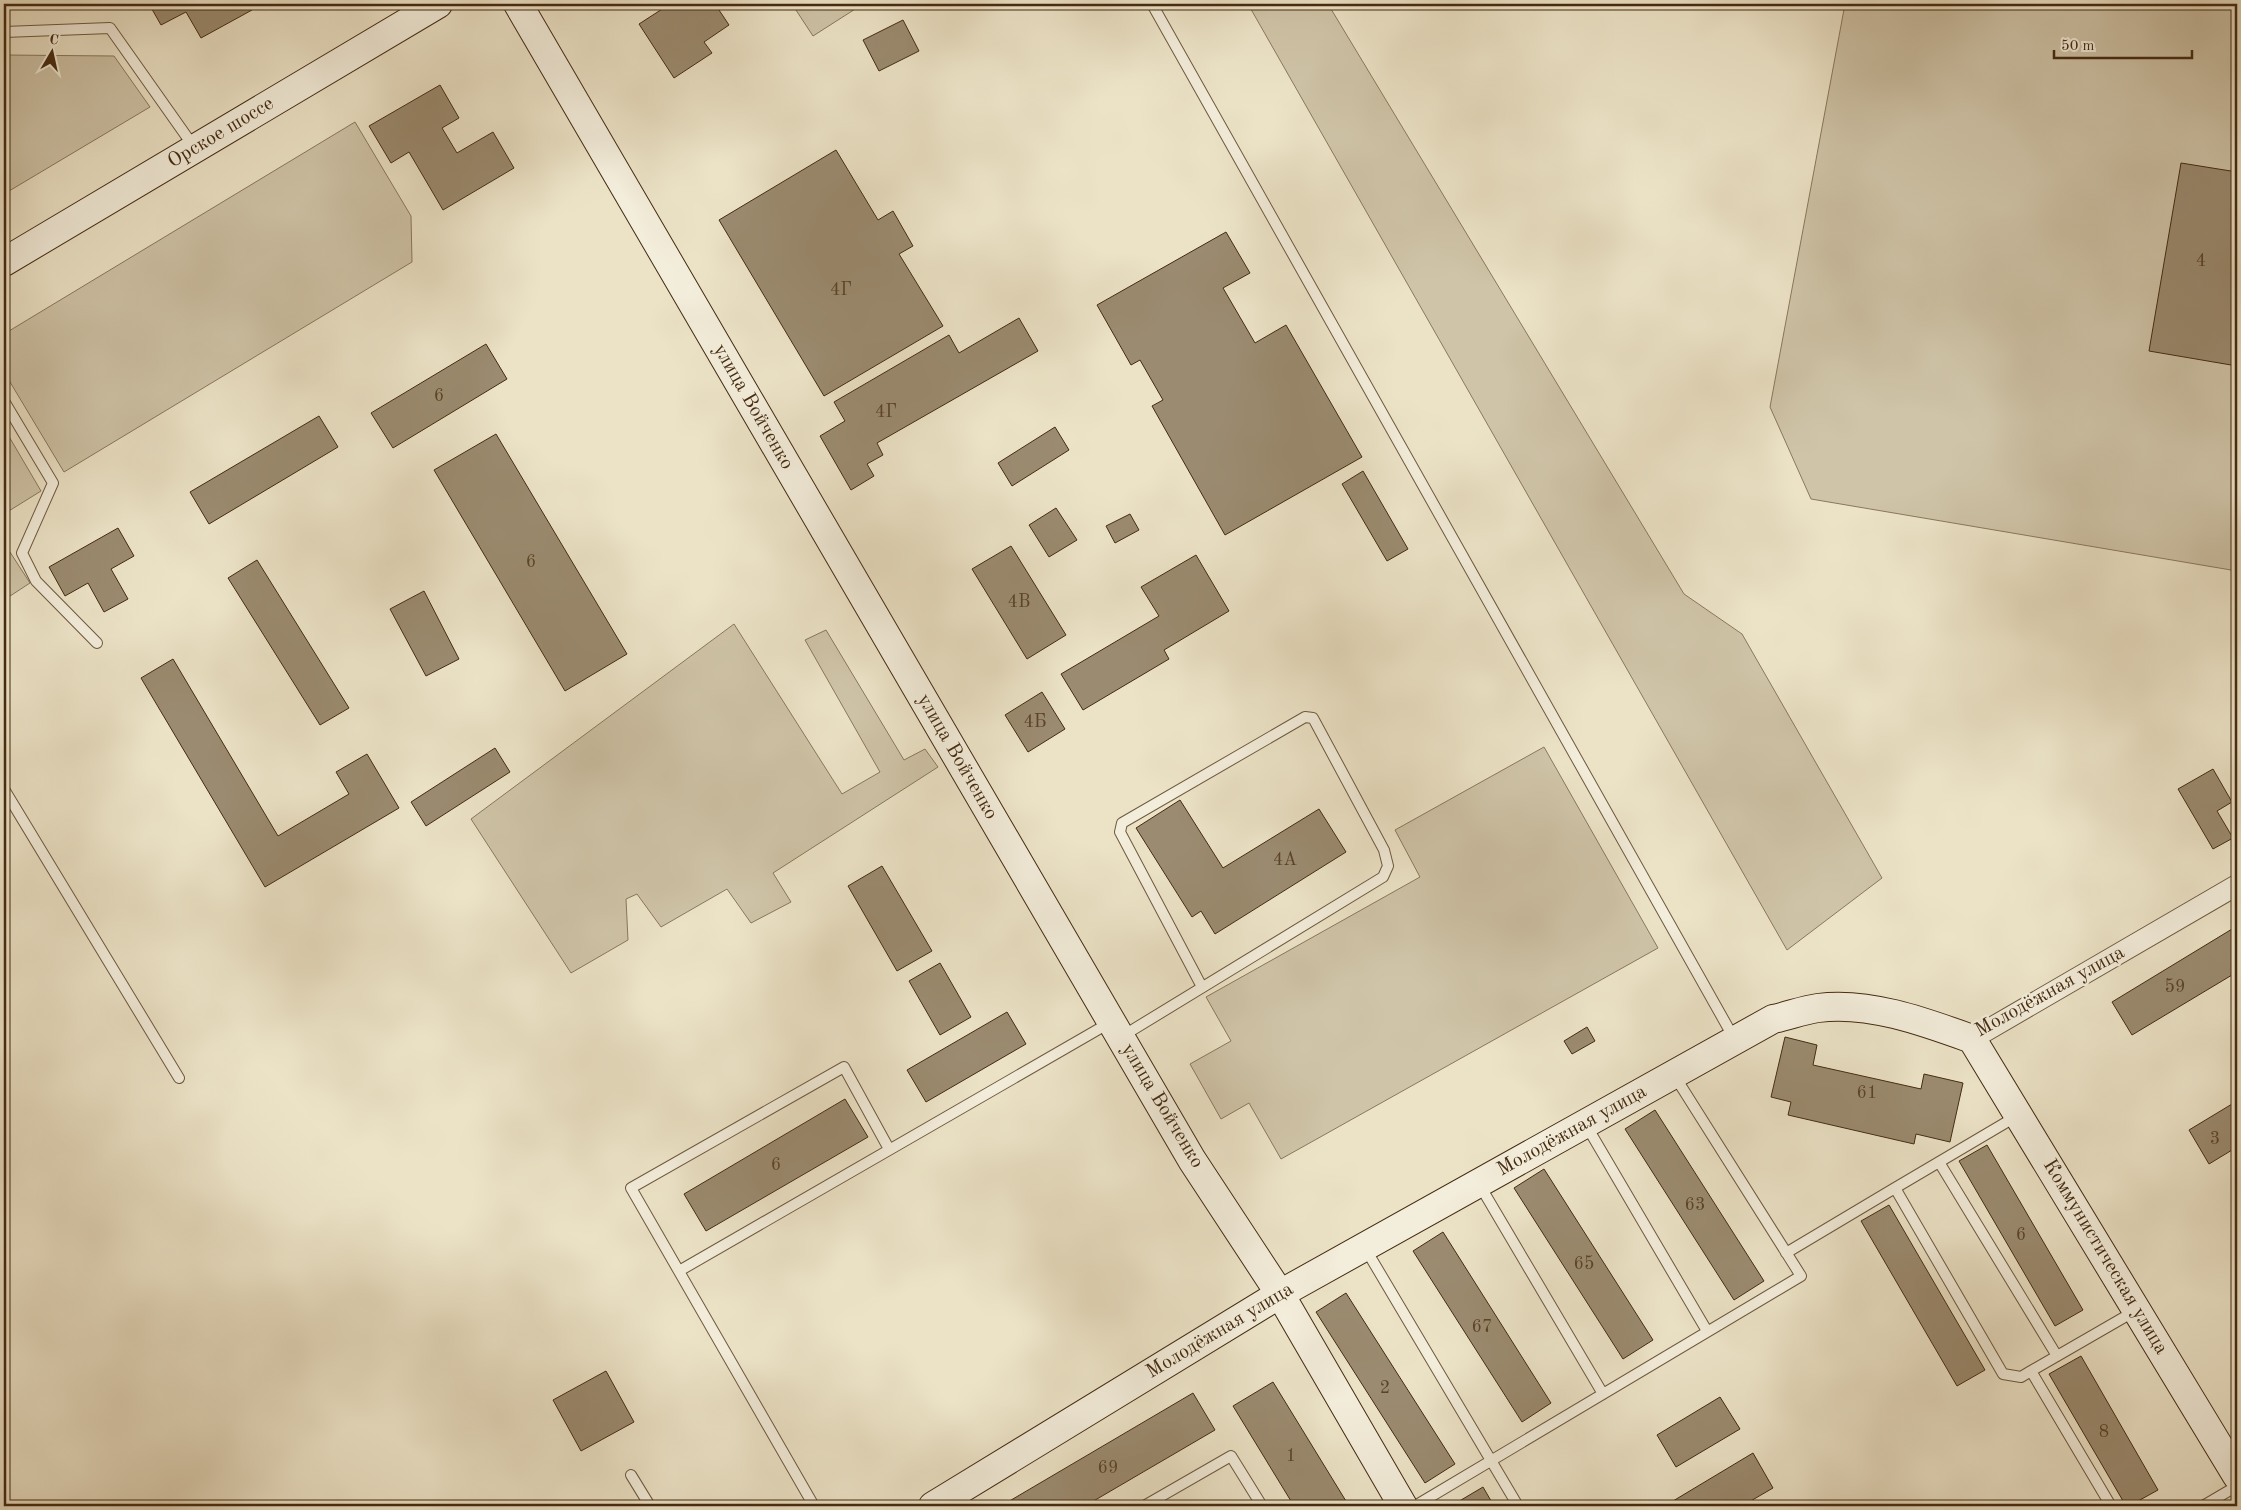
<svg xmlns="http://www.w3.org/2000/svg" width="2241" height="1510" font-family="'Old Standard TT',serif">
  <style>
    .green { fill: #cfc4a8; stroke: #8a785c }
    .building { fill: #9b8b70; stroke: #442b11 }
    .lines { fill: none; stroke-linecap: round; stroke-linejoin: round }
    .service-casing { stroke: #6e593e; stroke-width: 12 }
    .minor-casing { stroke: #6e593e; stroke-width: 22 }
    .secondary-casing { stroke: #442b11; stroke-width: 30 }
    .service { stroke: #f3eddb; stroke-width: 10 }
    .minor { stroke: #f3eddb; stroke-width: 20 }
    .secondary { stroke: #f3eddb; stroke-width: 28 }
    .labels { text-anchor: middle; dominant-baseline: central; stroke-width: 5; stroke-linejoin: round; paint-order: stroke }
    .number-label { font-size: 18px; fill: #5a4329 }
    .street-label { font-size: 20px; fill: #442b11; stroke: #f3eddb }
  </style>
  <rect width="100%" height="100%" fill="#ece3c7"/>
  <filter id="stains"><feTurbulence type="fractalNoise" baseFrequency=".004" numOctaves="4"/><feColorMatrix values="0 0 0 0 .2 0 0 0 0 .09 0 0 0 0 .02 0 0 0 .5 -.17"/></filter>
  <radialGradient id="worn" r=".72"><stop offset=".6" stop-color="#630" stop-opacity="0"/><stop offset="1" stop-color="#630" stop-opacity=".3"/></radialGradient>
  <path class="green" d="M 792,4 L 863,4 L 813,36 Z
    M 1248,4 L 1328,4 L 1684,594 L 1742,634 L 1882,878 L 1787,950 Z
    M 1845,4 L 2237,4 L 2237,571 L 1811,499 L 1770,407 Z
    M 4,55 L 114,56 L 150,107 L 4,194 Z
    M 355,122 L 411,216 L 412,262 L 64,472 L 4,372 L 4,334 Z
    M 4,428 L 41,491 L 4,514 Z
    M 8,549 L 30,583 L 4,600 L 4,551 Z
    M 734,624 L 842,794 L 880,772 L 805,640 L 826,630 L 904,760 L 925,749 L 938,767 L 773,873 L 791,902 L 751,923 L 727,889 L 661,927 L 637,894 L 626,899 L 628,940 L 571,973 L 471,819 Z
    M 1544,747 L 1658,948 L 1281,1159 L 1249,1103 L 1221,1119 L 1190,1064 L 1231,1041 L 1206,997 L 1420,877 L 1395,830 Z"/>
  <path class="building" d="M 149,4 L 249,4 L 252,10 L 201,38 L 186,12 L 161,25 Z
    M 670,4 L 679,4 L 681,7 L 685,4 L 715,4 L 729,25 L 704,42 L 712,53 L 674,78 L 639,24 Z
    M 903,20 L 919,51 L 879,71 L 863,40 Z
    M 440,85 L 459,118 L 442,128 L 457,153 L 493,132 L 514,168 L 443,210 L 409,152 L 391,163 L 369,126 Z
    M 836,150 L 878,220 L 893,211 L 913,246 L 899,254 L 943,326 L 824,396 L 719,220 Z
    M 2181,163 L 2237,172 L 2237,366 L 2149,351 Z
    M 1226,232 L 1250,273 L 1223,288 L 1255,343 L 1286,325 L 1362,457 L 1225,535 L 1152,406 L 1163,400 L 1140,360 L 1131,365 L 1097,305 Z
    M 1019,318 L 1038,351 L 877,443 L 883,455 L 867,464 L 874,476 L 851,490 L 820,436 L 845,421 L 834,402 L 949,335 L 959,353 Z
    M 486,344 L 507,379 L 393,448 L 371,413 Z
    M 319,416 L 338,447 L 209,524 L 190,492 Z
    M 1055,427 L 1069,450 L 1012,486 L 998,463 Z
    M 496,434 L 627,654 L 565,691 L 434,470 Z
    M 1363,471 L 1408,549 L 1387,561 L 1342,484 Z
    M 1056,508 L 1077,540 L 1049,557 L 1029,525 Z
    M 1130,514 L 1139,530 L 1115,543 L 1106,526 Z
    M 118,528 L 134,556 L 111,569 L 128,599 L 104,612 L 88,583 L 65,596 L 49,567 Z
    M 1011,546 L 1066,635 L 1027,659 L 972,569 Z
    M 1196,555 L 1229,611 L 1164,650 L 1169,659 L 1083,710 L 1061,674 L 1159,616 L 1141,587 Z
    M 257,560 L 349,708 L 320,725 L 228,578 Z
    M 424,591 L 459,659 L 426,676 L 390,609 Z
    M 173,659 L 278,836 L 349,794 L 336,772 L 367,754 L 399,808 L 265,887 L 141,678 Z
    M 1042,692 L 1065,729 L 1028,752 L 1005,715 Z
    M 495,748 L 510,772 L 426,826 L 411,802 Z
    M 2213,769 L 2232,802 L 2217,811 L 2233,838 L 2213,849 L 2178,789 Z
    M 1180,800 L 1223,868 L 1319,809 L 1346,852 L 1215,934 L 1201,911 L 1192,917 L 1136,828 Z
    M 882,866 L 932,951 L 897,971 L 848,886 Z
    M 2237,926 L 2237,972 L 2132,1035 L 2112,1002 Z
    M 940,963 L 971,1017 L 940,1035 L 909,981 Z
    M 1007,1012 L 1026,1044 L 926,1102 L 907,1070 Z
    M 1587,1027 L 1595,1041 L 1572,1054 L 1564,1041 Z
    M 1785,1037 L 1817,1045 L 1813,1065 L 1921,1089 L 1924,1074 L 1963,1083 L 1950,1142 L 1916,1134 L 1914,1144 L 1788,1115 L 1791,1102 L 1771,1097 Z
    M 845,1099 L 868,1137 L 706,1231 L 684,1194 Z
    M 2237,1101 L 2237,1147 L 2209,1164 L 2189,1130 Z
    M 1655,1110 L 1764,1281 L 1734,1300 L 1625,1129 Z
    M 1987,1145 L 2083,1310 L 2055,1326 L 1959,1161 Z
    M 1544,1169 L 1653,1340 L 1623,1359 L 1514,1188 Z
    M 1889,1205 L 1985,1370 L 1957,1386 L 1861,1221 Z
    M 1443,1232 L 1551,1403 L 1522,1422 L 1413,1251 Z
    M 1346,1293 L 1455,1464 L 1425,1483 L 1316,1312 Z
    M 2081,1356 L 2158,1490 L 2129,1506 L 2126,1506 L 2049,1374 Z
    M 606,1371 L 634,1422 L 581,1451 L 553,1400 Z
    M 1273,1382 L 1349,1506 L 1294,1506 L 1233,1406 Z
    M 1193,1393 L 1215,1430 L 1085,1506 L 1001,1506 Z
    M 1720,1397 L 1740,1429 L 1676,1467 L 1657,1435 Z
    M 1753,1453 L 1773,1488 L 1742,1506 L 1676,1506 L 1673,1501 Z
    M 1483,1487 L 1494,1506 L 1451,1506 Z"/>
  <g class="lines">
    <g class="service-casing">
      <path id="service" d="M 1152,4 L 1735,1040
        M 4,32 L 110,28 L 194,147
        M 4,401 L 53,483 L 22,553 L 36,581 L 97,643
        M 4,789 L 179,1078
        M 1121,1037 L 1383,877 L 1388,866 L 1384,850 L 1313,718 L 1305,717 L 1122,823 L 1120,832 L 1202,987
        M 2017,1116 L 1895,1188 L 2003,1374 L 2021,1377 L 2031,1371
        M 1586,1125 L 1707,1331
        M 1939,1162 L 2057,1356
        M 1479,1184 L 1603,1394
        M 1365,1248 L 1518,1506
        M 1786,1253 L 1895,1188
        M 679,1271 L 1111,1022
        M 631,1475 L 650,1506
        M 814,1506 L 631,1188 L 844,1067 L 889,1149
        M 1144,1506 L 1231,1456 L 1262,1506
        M 1415,1506 L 1801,1276 L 1674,1075
        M 2111,1506 L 2031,1371 L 2135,1311
        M 2203,1506 L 2237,1486"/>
    </g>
    <g class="minor-casing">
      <path id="minor" d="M 1972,1039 L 2237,885"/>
    </g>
    <g class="secondary-casing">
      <path id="secondary" d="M 518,4 L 1192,1160 L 1280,1294 L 1403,1506
        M 4,262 L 438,4
        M 933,1506 L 1280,1294 L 1773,1019 C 1788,1016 1803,1010 1818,1008 C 1868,1001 1925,1022 1972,1039 L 2237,1476"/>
    </g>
    <use href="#service" class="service"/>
    <use href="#minor" class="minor"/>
    <use href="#secondary" class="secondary"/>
  </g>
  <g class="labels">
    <g class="number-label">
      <text x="2201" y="261">4</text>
      <text x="841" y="290">4Г</text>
      <text x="439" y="396">6</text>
      <text x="886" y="412">4Г</text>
      <text x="531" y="562">6</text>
      <text x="1019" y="602">4В</text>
      <text x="1035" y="722">4Б</text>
      <text x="1285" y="860">4А</text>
      <text x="2175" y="987">59</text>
      <text x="1867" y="1093">61</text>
      <text x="2215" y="1139">3</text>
      <text x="776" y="1165">6</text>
      <text x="1695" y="1205">63</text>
      <text x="2021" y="1235">6</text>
      <text x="1584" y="1264">65</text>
      <text x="1482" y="1327">67</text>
      <text x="1385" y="1388">2</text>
      <text x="2104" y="1432">8</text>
      <text x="1291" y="1456">1</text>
      <text x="1108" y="1468">69</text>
    </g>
    <g class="street-label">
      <text transform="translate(221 133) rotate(-31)">Орское шоссе</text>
      <text transform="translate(753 407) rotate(60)">улица Войченко</text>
      <text transform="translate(957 757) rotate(60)">улица Войченко</text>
      <text transform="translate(2050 992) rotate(-29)">Молодёжная улица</text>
      <text transform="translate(1162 1106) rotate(59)">улица Войченко</text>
      <text transform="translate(1572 1131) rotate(-29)">Молодёжная улица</text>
      <text transform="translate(2105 1257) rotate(59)">Коммунистическая улица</text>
      <text transform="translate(1220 1331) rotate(-31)">Молодёжная улица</text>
    </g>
  </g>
  <rect width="2241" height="1510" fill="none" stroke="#ece3c7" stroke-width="20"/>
  <rect x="5" y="5" width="2231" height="1500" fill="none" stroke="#442b11" stroke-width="2.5"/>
  <rect x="10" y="10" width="2221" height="1490" fill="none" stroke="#442b11"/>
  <g transform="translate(52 52) rotate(9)" stroke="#f3eddb" stroke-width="4" paint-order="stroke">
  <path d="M0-4L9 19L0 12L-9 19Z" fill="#442b11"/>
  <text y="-8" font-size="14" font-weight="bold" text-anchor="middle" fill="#442b11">С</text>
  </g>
  <path d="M2054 50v8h138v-8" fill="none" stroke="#442b11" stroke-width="2.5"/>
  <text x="2061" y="50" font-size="15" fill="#442b11" stroke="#f3eddb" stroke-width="4" paint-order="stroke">50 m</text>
  <rect width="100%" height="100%" filter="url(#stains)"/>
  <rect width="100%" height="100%" fill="url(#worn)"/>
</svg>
